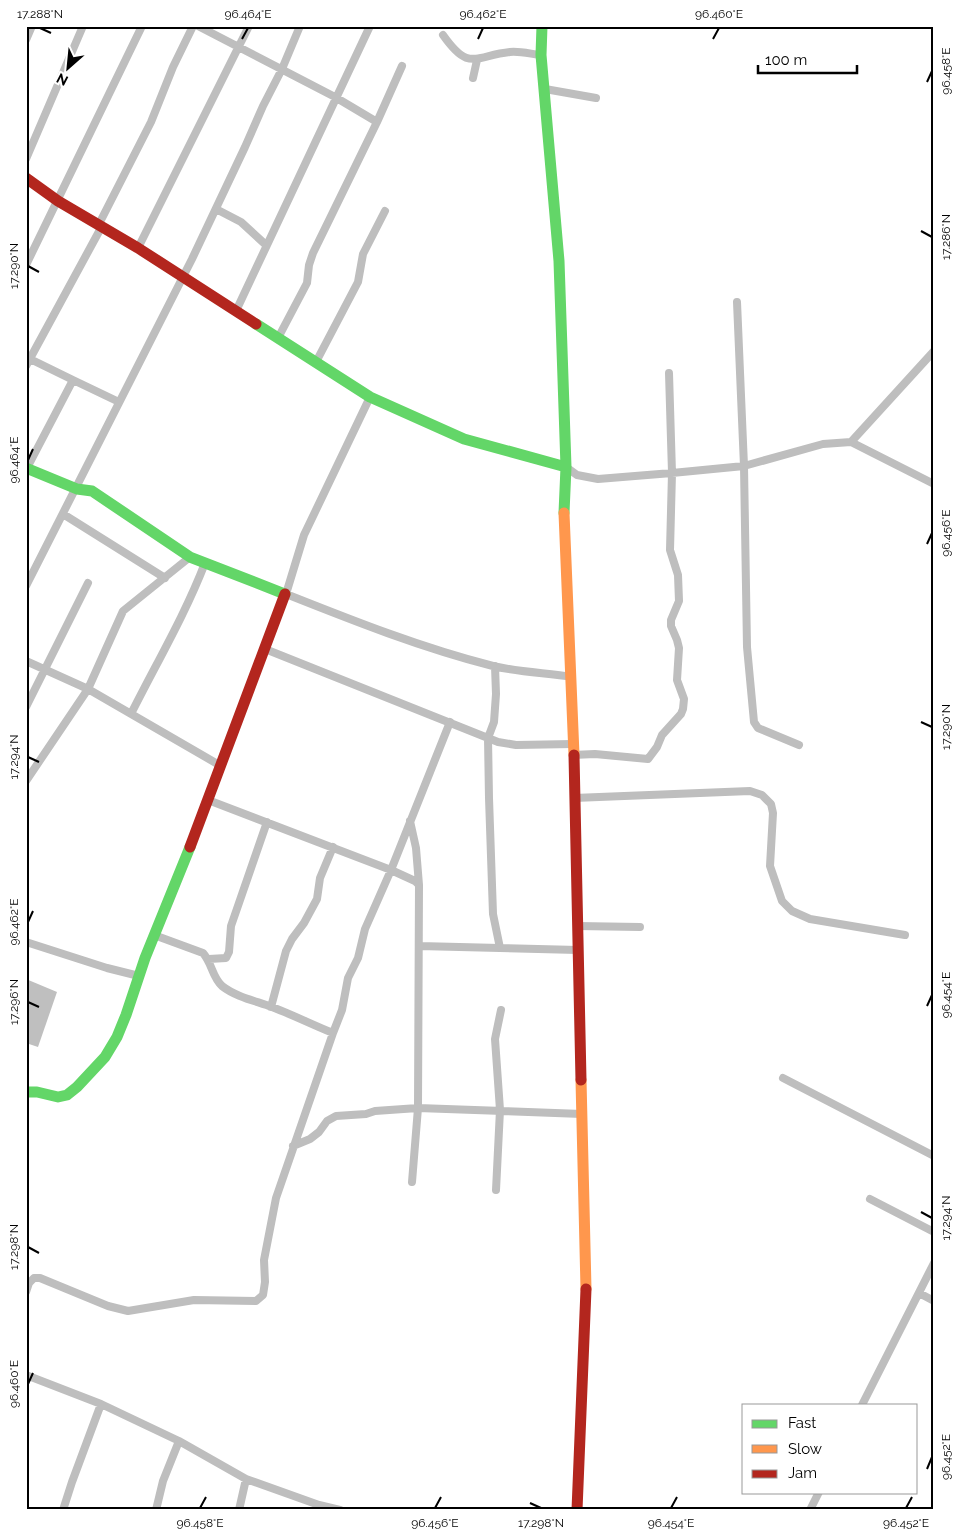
<svg xmlns="http://www.w3.org/2000/svg" width="960" height="1536" font-family="Raleway,sans-serif">
  <style>
    .water { fill: #bfbfbf }
    .lines { fill: none; stroke-linecap: round; stroke-linejoin: round }
    .street { stroke: #bebebe; stroke-width: 8 }
    .fast { stroke: #63d668; stroke-width: 11 }
    .slow { stroke: #ff974d; stroke-width: 11 }
    .jam { stroke: #b3261e; stroke-width: 11 }
    .ticks { fill: none; stroke: #000; stroke-width: 2 }
    .neatline { fill: none; stroke: #000; stroke-width: 2 }
    .ticks-label { font-size: 12px; text-anchor: middle; fill: #000 }
  </style>
  <rect width="100%" height="100%" fill="#fff"/>
  <path class="water" d="M 26,979 L 57,992 L 38,1047 L 26,1043 Z"/>
  <g class="lines">
    <path class="street" d="M 198,26 L 335,97 L 377,122
      M 443,35 C 469,72 474,56 510,52 C 520,51 531,54 541,55
      M 26,40 L 32,26
      M 473,78 L 477,60
      M 545,89 L 596,98
      M 26,159 L 83,26
      M 216,209 L 241,222 L 266,245
      M 99,224 L 151,122 L 173,67 L 193,26
      M 138,248 L 249,26
      M 26,265 L 142,26
      M 737,302 L 744,466 L 747,647 L 754,722 L 758,728 L 799,745
      M 236,311 L 370,26
      M 278,338 L 307,283 L 309,265 L 313,253 L 377,122 L 402,66
      M 26,357 L 73,380
      M 316,362 L 358,282 L 363,254 L 385,211
      M 26,366 L 102,226
      M 370,397 L 304,535 L 286,594 C 354,621 422,648 493,666 C 518,672 546,673 572,677
      M 851,442 L 934,351
      M 566,467 L 577,475 L 598,479 L 672,473 L 744,466 L 823,444 L 851,442 L 934,484
      M 27,468 L 73,380 L 119,402
      M 63,514 L 165,578
      M 26,586 L 192,259 L 245,147 L 263,106 L 282,69 L 300,26
      M 265,649 L 498,742 L 516,745 L 573,744
      M 26,661 L 88,689 L 221,766
      M 495,666 L 496,694 L 494,722 L 488,738 L 489,798 L 493,914 L 500,948
      M 26,707 L 88,583
      M 131,714 C 156,664 185,615 205,563
      M 573,755 L 595,754 L 648,759 L 657,747 L 662,735 L 681,714 L 683,709 L 684,699 L 677,680 L 679,648 L 677,640 L 671,626 L 671,620 L 679,601 L 678,575 L 670,550 L 672,473 L 669,373
      M 26,781 L 88,689 L 123,611 L 190,557
      M 574,798 L 750,791 L 762,795 L 771,804 L 773,813 L 770,866 L 782,901 L 792,911 L 810,919 L 905,935
      M 208,800 L 391,870 L 415,881 L 419,885 L 418,1108 L 412,1182
      M 410,821 L 416,848 L 419,885
      M 577,926 L 640,927
      M 154,935 L 203,953 C 212,963 212,977 222,986 C 236,997 256,1001 272,1007 C 293,1015 313,1025 333,1033 L 342,1010 L 348,978 L 358,958 L 365,929 L 391,870 L 450,722
      M 26,942 L 107,968 L 139,976
      M 419,946 L 578,950
      M 209,959 L 226,958 L 229,952 L 231,926 L 267,822
      M 271,1007 L 286,951 L 292,939 L 304,923 L 317,899 L 320,878 L 333,847
      M 783,1078 L 934,1156
      M 293,1146 L 310,1139 L 319,1132 L 327,1121 L 336,1116 L 366,1114 L 375,1111 L 418,1108 L 582,1114
      M 496,1190 L 500,1110 L 495,1039 L 501,1010
      M 870,1199 L 934,1232
      M 26,1292 L 29,1283 L 34,1278 L 40,1278 L 108,1306 L 128,1311 L 194,1300 L 256,1301 L 263,1295 L 265,1282 L 264,1260 L 276,1198 L 333,1033
      M 919,1293 L 934,1301
      M 26,1375 L 101,1404 L 179,1441 L 246,1479 L 319,1505 L 340,1510
      M 862,1405 L 934,1263
      M 63,1510 L 72,1482 L 101,1404
      M 156,1510 L 163,1481 L 179,1441
      M 239,1510 L 246,1479
      M 810,1510 L 819,1492"/>
    <path class="fast" d="M 542,26 L 541,55 L 559,261 L 566,467 L 564,513
      M 256,324 L 370,397 L 464,439 L 566,467
      M 26,468 L 77,489 L 92,491 L 190,557 L 285,594
      M 26,1092 L 37,1092 L 58,1097 L 67,1095 L 77,1087 L 105,1057 L 117,1037 L 126,1015 L 145,958 L 190,847"/>
    <path class="slow" d="M 564,513 L 574,755
      M 581,1080 L 586,1289"/>
    <path class="jam" d="M 26,178 L 58,201 L 138,248 L 256,324
      M 574,755 L 581,1080
      M 190,847 L 285,594
      M 577,1510 L 586,1289"/>
  </g>
  <path class="ticks" d="M 40,28 L 51,33M 242,39 L 248,28M 478,39 L 483,28M 713,39 L 719,28M 927,82 L 932,71M 921,231 L 932,237M 28,266 L 39,272M 28,460 L 33,449M 927,544 L 932,533M 921,722 L 932,727M 28,757 L 39,762M 28,922 L 33,911M 28,1002 L 39,1007M 927,1006 L 932,995M 921,1212 L 932,1218M 28,1247 L 39,1253M 28,1384 L 33,1373M 927,1469 L 932,1457M 530,1503 L 541,1508M 200,1508 L 206,1497M 435,1508 L 441,1497M 671,1508 L 677,1497M 906,1508 L 912,1497"/>
  <rect width="960" height="1536" fill="none" stroke="#ffffff" stroke-width="55"/>
  <rect x="742" y="1404" width="175" height="90" fill="#ffffff" stroke="#999999"/>
  <rect x="752" y="1420" width="25" height="8" fill="#63d668" stroke="#999999"/>
  <text x="788" y="1428" font-size="15" fill="#000000">Fast</text>
  <rect x="752" y="1445" width="25" height="8" fill="#ff974d" stroke="#999999"/>
  <text x="788" y="1454" font-size="15" fill="#000000">Slow</text>
  <rect x="752" y="1470" width="25" height="8" fill="#b3261e" stroke="#999999"/>
  <text x="788" y="1478" font-size="15" fill="#000000">Jam</text>
  <g transform="translate(68 68) rotate(207)" stroke="#ffffff" stroke-width="4" paint-order="stroke">
  <path d="M0-4L9 19L0 12L-9 19Z" fill="#000000"/>
  <text y="-8" font-size="14" font-weight="bold" text-anchor="middle" fill="#000000">N</text>
  </g>
  <path d="M758 65v8h99v-8" fill="none" stroke="#000000" stroke-width="2.5"/>
  <text x="765" y="65" font-size="15" fill="#000000" stroke="#ffffff" stroke-width="4" paint-order="stroke">100 m</text>
  <rect x="28" y="28" width="904" height="1480" class="neatline"/>
  <g class="ticks-label">
    <text x="40" y="18">17.288°N</text>
    <text x="248" y="18">96.464°E</text>
    <text x="483" y="18">96.462°E</text>
    <text x="719" y="18">96.460°E</text>
    <text transform="translate(946 71) rotate(-90)" y="4">96.458°E</text>
    <text transform="translate(946 237) rotate(-90)" y="4">17.286°N</text>
    <text transform="translate(14 266) rotate(-90)" y="4">17.290°N</text>
    <text transform="translate(14 460) rotate(-90)" y="4">96.464°E</text>
    <text transform="translate(946 533) rotate(-90)" y="4">96.456°E</text>
    <text transform="translate(946 727) rotate(-90)" y="4">17.290°N</text>
    <text transform="translate(14 757) rotate(-90)" y="4">17.294°N</text>
    <text transform="translate(14 922) rotate(-90)" y="4">96.462°E</text>
    <text transform="translate(946 995) rotate(-90)" y="4">96.454°E</text>
    <text transform="translate(14 1002) rotate(-90)" y="4">17.296°N</text>
    <text transform="translate(946 1218) rotate(-90)" y="4">17.294°N</text>
    <text transform="translate(14 1247) rotate(-90)" y="4">17.298°N</text>
    <text transform="translate(14 1384) rotate(-90)" y="4">96.460°E</text>
    <text transform="translate(946 1457) rotate(-90)" y="4">96.452°E</text>
    <text x="200" y="1527">96.458°E</text>
    <text x="435" y="1527">96.456°E</text>
    <text x="541" y="1527">17.298°N</text>
    <text x="671" y="1527">96.454°E</text>
    <text x="906" y="1527">96.452°E</text>
  </g>
</svg>
